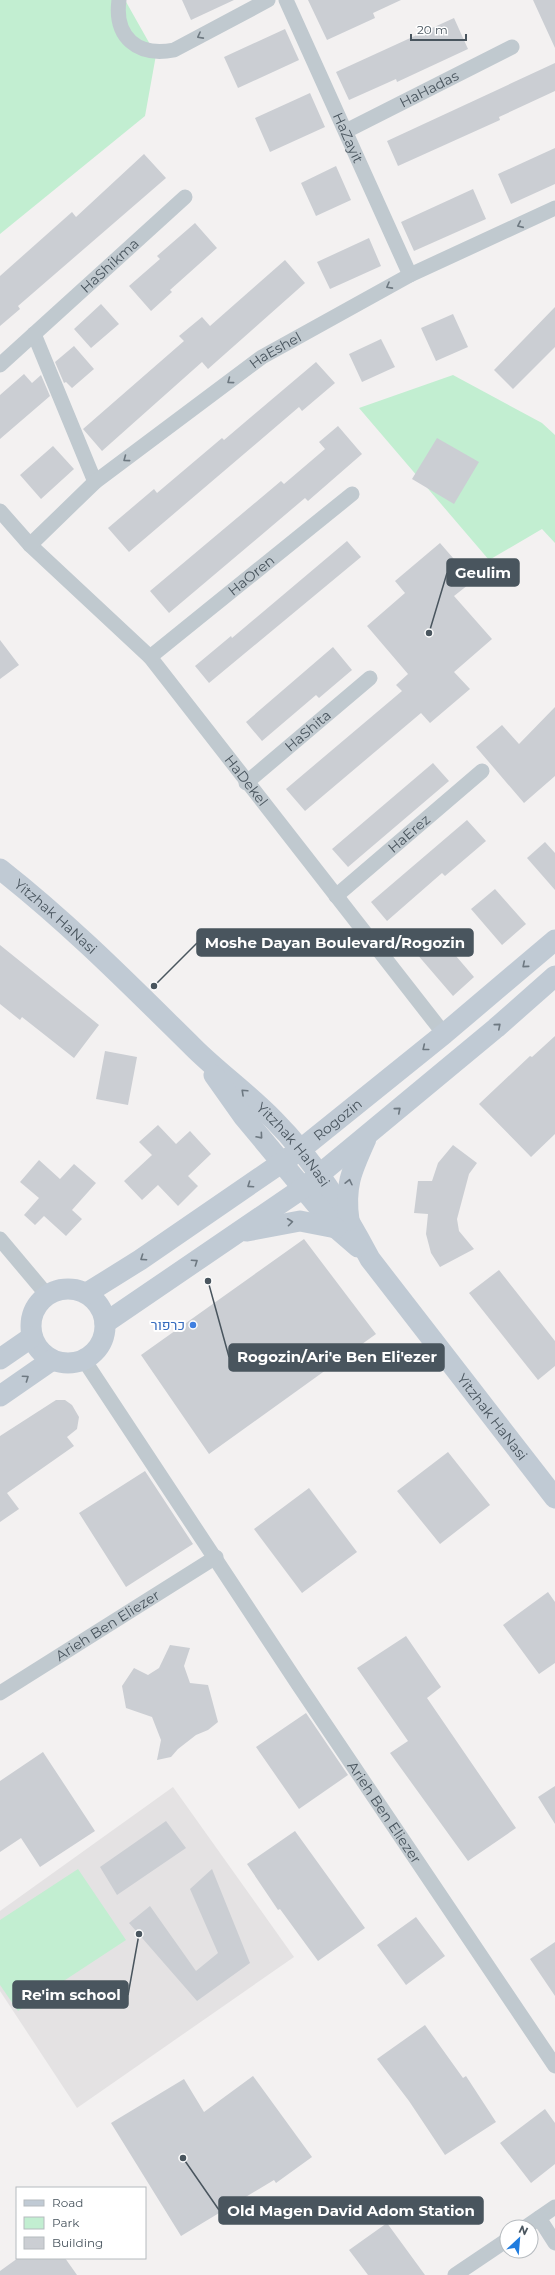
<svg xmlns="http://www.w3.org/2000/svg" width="555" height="2275" font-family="Montserrat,Heebo,sans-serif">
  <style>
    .education { fill: #e4e2e3 }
    .green { fill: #c2eed1 }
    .building { fill: #cbced3 }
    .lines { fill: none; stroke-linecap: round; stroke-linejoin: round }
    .street { stroke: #c0c9cf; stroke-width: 15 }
    .secondary { stroke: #c0cad4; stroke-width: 21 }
    .oneway { stroke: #6d7880 }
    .oneway2 { stroke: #6d7881 }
    .shop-dot { fill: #3f7fe0; stroke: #fff; stroke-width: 1.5 }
    .labels { text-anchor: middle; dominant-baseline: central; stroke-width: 4; stroke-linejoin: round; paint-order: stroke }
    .street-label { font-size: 14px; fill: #49555e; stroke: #fff }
    .shop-label { font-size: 14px; fill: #366cbe; stroke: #fff; text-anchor: end }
    .leader { fill: none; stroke: #49555e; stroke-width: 1.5 }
    .callout-dot { fill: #49555e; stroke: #fff; stroke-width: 1.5 }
    .callout { fill: #49555e; stroke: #49555e; stroke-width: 1.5 }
    .callout-label { font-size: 15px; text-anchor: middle; font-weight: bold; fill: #fff }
  </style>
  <rect width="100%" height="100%" fill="#f3f1f1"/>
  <path class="education" d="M 173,1787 L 294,1957 L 77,2108 L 0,1991 L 0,1911 Z"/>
  <path class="green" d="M 0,0 L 125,0 L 156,55 L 145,116 L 0,234 Z
    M 453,375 L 542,423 L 555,435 L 555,543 L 542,529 L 489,560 L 359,408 Z
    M 78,1869 L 126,1940 L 18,2011 L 0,1985 L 0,1920 Z"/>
  <path class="building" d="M 182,0 L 234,0 L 191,20 Z
    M 308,0 L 401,0 L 373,13 L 375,18 L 327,40 Z
    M 533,0 L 555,0 L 555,48 Z
    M 454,18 L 468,49 L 397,82 L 396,79 L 349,100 L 336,72 Z
    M 285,29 L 299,60 L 238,88 L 224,57 Z
    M 555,63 L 555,91 L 499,117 L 500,120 L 398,166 L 387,141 Z
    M 310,93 L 325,127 L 270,152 L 255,118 Z
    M 555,148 L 555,184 L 511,204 L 498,174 Z
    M 144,154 L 166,178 L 18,306 L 20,309 L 0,326 L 0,276 L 72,212 L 76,217 Z
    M 336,166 L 351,200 L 316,216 L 301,183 Z
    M 473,189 L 486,219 L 414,251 L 401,222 Z
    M 195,223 L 217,248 L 170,290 L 172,292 L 151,311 L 129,286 L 160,259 L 157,256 Z
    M 369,238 L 381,266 L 330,289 L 317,262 Z
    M 285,260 L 305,283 L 208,369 L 202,362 L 102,451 L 83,429 L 184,341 L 179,336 L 202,317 L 210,326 Z
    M 101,304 L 119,324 L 91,348 L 74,329 Z
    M 555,307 L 555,347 L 513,389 L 494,370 Z
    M 453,314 L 468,347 L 436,361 L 421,328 Z
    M 381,339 L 395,367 L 362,382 L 349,354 Z
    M 74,346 L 94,369 L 72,388 L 66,382 L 64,383 L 55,362 Z
    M 316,362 L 335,383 L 302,411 L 299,407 L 129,552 L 108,528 L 154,489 L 157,493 L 222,438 L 224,440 Z
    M 24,374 L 32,383 L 41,375 L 50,396 L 0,439 L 0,395 Z
    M 338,426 L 362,454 L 308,501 L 305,498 L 169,613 L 150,591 L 281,481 L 284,484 L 325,449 L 319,442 Z
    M 437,438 L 479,462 L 454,504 L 412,479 Z
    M 53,446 L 74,469 L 41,499 L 20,475 Z
    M 347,541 L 361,557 L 209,683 L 195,666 L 231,636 L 232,638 Z
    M 440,543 L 473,581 L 454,596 L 492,639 L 454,672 L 470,689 L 430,723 L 421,713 L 305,811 L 286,789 L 402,691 L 396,685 L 408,674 L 367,626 L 405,593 L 395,581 Z
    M 0,640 L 19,665 L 0,679 Z
    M 333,647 L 352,670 L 319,698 L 316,695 L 262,741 L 246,722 Z
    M 555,707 L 555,776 L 524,803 L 476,747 L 502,725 L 519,744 Z
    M 433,763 L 449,781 L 348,867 L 332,849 Z
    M 467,820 L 486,841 L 445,876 L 442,873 L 387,921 L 371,902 Z
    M 545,842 L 555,853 L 555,890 L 527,858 Z
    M 495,889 L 526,924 L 502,945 L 471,909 Z
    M 438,935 L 474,977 L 453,996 L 416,953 Z
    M 0,945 L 99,1025 L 74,1058 L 22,1017 L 20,1020 L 0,1004 Z
    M 555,1036 L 555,1134 L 531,1157 L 479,1104 L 530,1056 L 532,1057 Z
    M 105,1051 L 137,1057 L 128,1105 L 96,1099 Z
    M 158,1125 L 176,1144 L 190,1131 L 211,1154 L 188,1176 L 198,1186 L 178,1206 L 158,1185 L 142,1200 L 124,1181 L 152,1155 L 139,1142 Z
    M 453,1145 L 477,1163 L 469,1174 L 457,1219 L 459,1231 L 474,1249 L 440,1267 L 431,1253 L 426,1234 L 428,1214 L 414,1213 L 418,1181 L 432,1181 L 438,1163 Z
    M 39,1160 L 60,1179 L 74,1164 L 96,1183 L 72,1210 L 82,1219 L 66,1236 L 44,1216 L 35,1225 L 24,1215 L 39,1198 L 20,1182 Z
    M 304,1239 L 376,1334 L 209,1454 L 141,1355 Z
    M 499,1270 L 555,1341 L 555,1366 L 538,1380 L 469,1293 Z
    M 56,1400 L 65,1400 L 72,1405 L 79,1417 L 77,1429 L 67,1437 L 74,1446 L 7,1493 L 19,1509 L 0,1522 L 0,1436 Z
    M 448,1452 L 490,1505 L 440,1544 L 397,1491 Z
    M 145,1471 L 193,1544 L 126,1587 L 79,1513 Z
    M 309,1488 L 357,1552 L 302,1593 L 254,1529 Z
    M 548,1592 L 555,1602 L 555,1663 L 539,1674 L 503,1625 Z
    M 406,1636 L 441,1687 L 427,1698 L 516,1828 L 468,1861 L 390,1753 L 408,1741 L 357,1668 Z
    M 170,1645 L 190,1648 L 184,1666 L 190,1683 L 208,1685 L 218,1722 L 208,1730 L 196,1735 L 178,1749 L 171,1757 L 157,1760 L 161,1740 L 152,1717 L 126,1708 L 122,1686 L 134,1668 L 148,1675 L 159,1668 Z
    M 306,1713 L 348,1775 L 299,1809 L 256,1747 Z
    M 43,1752 L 95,1831 L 40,1867 L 21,1838 L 0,1852 L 0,1781 Z
    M 555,1786 L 555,1824 L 538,1797 Z
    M 166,1821 L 186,1848 L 117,1895 L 100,1867 Z
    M 295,1831 L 365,1928 L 318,1961 L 280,1909 L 278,1910 L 247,1864 Z
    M 212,1869 L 250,1963 L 197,2001 L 129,1923 L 150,1906 L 196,1971 L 218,1953 L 190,1889 Z
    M 416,1917 L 445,1956 L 406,1985 L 377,1945 Z
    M 555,1942 L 555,1996 L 530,1959 Z
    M 425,2025 L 463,2078 L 466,2076 L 496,2122 L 445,2155 L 409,2101 L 377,2059 Z
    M 253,2076 L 312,2157 L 276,2183 L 274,2180 L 181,2236 L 111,2123 L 184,2079 L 204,2112 Z
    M 545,2109 L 555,2123 L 555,2164 L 531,2183 L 500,2143 Z
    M 387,2223 L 425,2275 L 368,2275 L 349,2250 Z
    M 18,2258 L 65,2258 L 77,2275 L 0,2275 L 0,2271 Z"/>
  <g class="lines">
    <g class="street">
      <path d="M 119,0 C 114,37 137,57 174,50 L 268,0"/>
      <path id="s1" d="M 286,0 L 410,275"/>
      <path id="s2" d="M 346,131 L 512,47"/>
      <path d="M 34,334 L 95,482"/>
      <path id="s3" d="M 0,365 L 185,197"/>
      <path id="s4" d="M 0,511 L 30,545 L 150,657 L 444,1034"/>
      <path id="s5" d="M 30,545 L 95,482 L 262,357 L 410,275 L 555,208"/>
      <path id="s6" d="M 150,657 L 352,494"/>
      <path id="s7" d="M 246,783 L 370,678"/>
      <path id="s8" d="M 336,896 L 482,771"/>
      <path d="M 0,1239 L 47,1295"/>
      <path id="s9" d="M 84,1360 L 298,1684 L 555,2066"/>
      <path id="s10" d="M 0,1693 L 216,1557"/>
      <path d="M 539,2218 L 555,2243"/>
      <path d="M 526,2227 L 555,2207"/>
      <path d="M 455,2275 L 507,2240"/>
    </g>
    <g class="secondary">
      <path id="s11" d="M 0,869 C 70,924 130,985 193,1047 C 219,1073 249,1094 274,1120 C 314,1160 344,1210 370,1259 L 555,1498"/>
      <path d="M 214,1075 L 243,1116 L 336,1228 L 358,1247"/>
      <path d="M 349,1220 C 344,1186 352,1170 366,1139"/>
      <path d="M 247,1231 L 300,1221 L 336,1228"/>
      <circle cx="68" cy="1326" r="37"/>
      <path id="s12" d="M 87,1293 L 140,1260 L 300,1150 L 444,1034 L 555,940"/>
      <path d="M 105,1323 L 303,1188 L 496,1028 L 555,976"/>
      <path d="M 0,1359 L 32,1337"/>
      <path d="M 0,1396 L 52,1360"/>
    </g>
  </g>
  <defs><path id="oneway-chevron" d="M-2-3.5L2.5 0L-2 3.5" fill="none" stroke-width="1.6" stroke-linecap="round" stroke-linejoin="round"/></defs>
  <g class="oneway">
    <use href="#oneway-chevron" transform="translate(200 36) rotate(152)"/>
    <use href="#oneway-chevron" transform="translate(520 225) rotate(156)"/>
    <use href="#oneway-chevron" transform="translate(389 286) rotate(151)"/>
    <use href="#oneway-chevron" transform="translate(230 381) rotate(143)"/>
    <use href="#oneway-chevron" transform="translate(126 459) rotate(143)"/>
  </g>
  <g class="oneway2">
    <use href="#oneway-chevron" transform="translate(525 965) rotate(140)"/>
    <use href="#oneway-chevron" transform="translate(498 1026) rotate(-41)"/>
    <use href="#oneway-chevron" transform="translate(425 1048) rotate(141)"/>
    <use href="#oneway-chevron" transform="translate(244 1092) rotate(-137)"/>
    <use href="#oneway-chevron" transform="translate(398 1110) rotate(-40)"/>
    <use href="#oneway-chevron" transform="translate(260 1136) rotate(49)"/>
    <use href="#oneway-chevron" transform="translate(349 1182) rotate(-77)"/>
    <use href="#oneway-chevron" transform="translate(250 1185) rotate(146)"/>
    <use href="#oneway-chevron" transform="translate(290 1222) rotate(-7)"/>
    <use href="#oneway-chevron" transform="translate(143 1258) rotate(146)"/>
    <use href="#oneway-chevron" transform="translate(195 1262) rotate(-34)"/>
    <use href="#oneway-chevron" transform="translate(26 1378) rotate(-35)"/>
  </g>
  <circle class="shop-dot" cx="193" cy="1325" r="4"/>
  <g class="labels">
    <g class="street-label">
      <text stroke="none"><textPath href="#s2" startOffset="93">HaHadas</textPath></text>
      <text stroke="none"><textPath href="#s1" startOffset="151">HaZayit</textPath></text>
      <text stroke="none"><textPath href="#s3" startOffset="148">HaShikma</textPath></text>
      <text stroke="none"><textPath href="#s5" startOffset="314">HaEshel</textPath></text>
      <text stroke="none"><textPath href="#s6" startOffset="130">HaOren</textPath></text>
      <text stroke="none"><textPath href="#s7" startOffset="81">HaShita</textPath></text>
      <text stroke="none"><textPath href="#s4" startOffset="366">HaDekel</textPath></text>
      <text stroke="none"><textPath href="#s8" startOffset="96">HaErez</textPath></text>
      <text stroke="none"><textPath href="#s11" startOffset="73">Yitzhak HaNasi</textPath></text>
      <text stroke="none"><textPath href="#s12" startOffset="305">Rogozin</textPath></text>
      <text stroke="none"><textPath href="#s11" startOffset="403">Yitzhak HaNasi</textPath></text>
      <text stroke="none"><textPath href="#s11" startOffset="741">Yitzhak HaNasi</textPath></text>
      <text stroke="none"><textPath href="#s10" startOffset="127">Arieh Ben Eliezer</textPath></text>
      <text stroke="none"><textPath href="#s9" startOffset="543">Arieh Ben Eliezer</textPath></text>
    </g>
    <g class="shop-label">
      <text x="185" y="1325">כרפור</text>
    </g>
  </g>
  <path class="leader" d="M429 633L447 573M154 986L197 943M208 1281L229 1357M139 1934L128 1995M183 2158L219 2210"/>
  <g class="callout-dot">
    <circle cx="429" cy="633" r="4"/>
    <circle cx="154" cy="986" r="4"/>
    <circle cx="208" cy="1281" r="4"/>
    <circle cx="139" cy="1934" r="4"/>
    <circle cx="183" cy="2158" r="4"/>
  </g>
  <g class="callout">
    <rect x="447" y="559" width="72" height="27" rx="4"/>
    <rect x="197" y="929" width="276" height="27" rx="4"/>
    <rect x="229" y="1344" width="215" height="27" rx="4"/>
    <rect x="13" y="1981" width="115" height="27" rx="4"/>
    <rect x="219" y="2197" width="264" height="27" rx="4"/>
  </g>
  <g class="callout-label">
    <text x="483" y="578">Geulim</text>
    <text x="335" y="948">Moshe Dayan Boulevard/Rogozin</text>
    <text x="337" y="1362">Rogozin/Ari'e Ben Eli'ezer</text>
    <text x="71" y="2000">Re'im school</text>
    <text x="351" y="2216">Old Magen David Adom Station</text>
  </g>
  <rect x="16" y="2187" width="130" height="72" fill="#ffffff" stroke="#b6bbbf"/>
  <rect x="24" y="2200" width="20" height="6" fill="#c0cad4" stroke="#b6bbbf"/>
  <text x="52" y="2207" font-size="12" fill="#49555e">Road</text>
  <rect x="24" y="2217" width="20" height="12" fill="#c2eed1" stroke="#b6bbbf"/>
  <text x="52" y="2227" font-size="12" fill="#49555e">Park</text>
  <rect x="24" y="2237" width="20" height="12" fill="#cbced3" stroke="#b6bbbf"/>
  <text x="52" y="2247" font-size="12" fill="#49555e">Building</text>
  <g transform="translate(519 2239) rotate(26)"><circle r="19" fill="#ffffff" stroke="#b6bbbf"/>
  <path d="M0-3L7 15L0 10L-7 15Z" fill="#207cde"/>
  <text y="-6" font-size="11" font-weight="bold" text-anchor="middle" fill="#49555e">N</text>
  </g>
  <path d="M411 34v6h55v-6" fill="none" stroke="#49555e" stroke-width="2"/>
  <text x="417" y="34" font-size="12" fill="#49555e" stroke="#ffffff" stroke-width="3" paint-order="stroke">20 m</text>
</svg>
